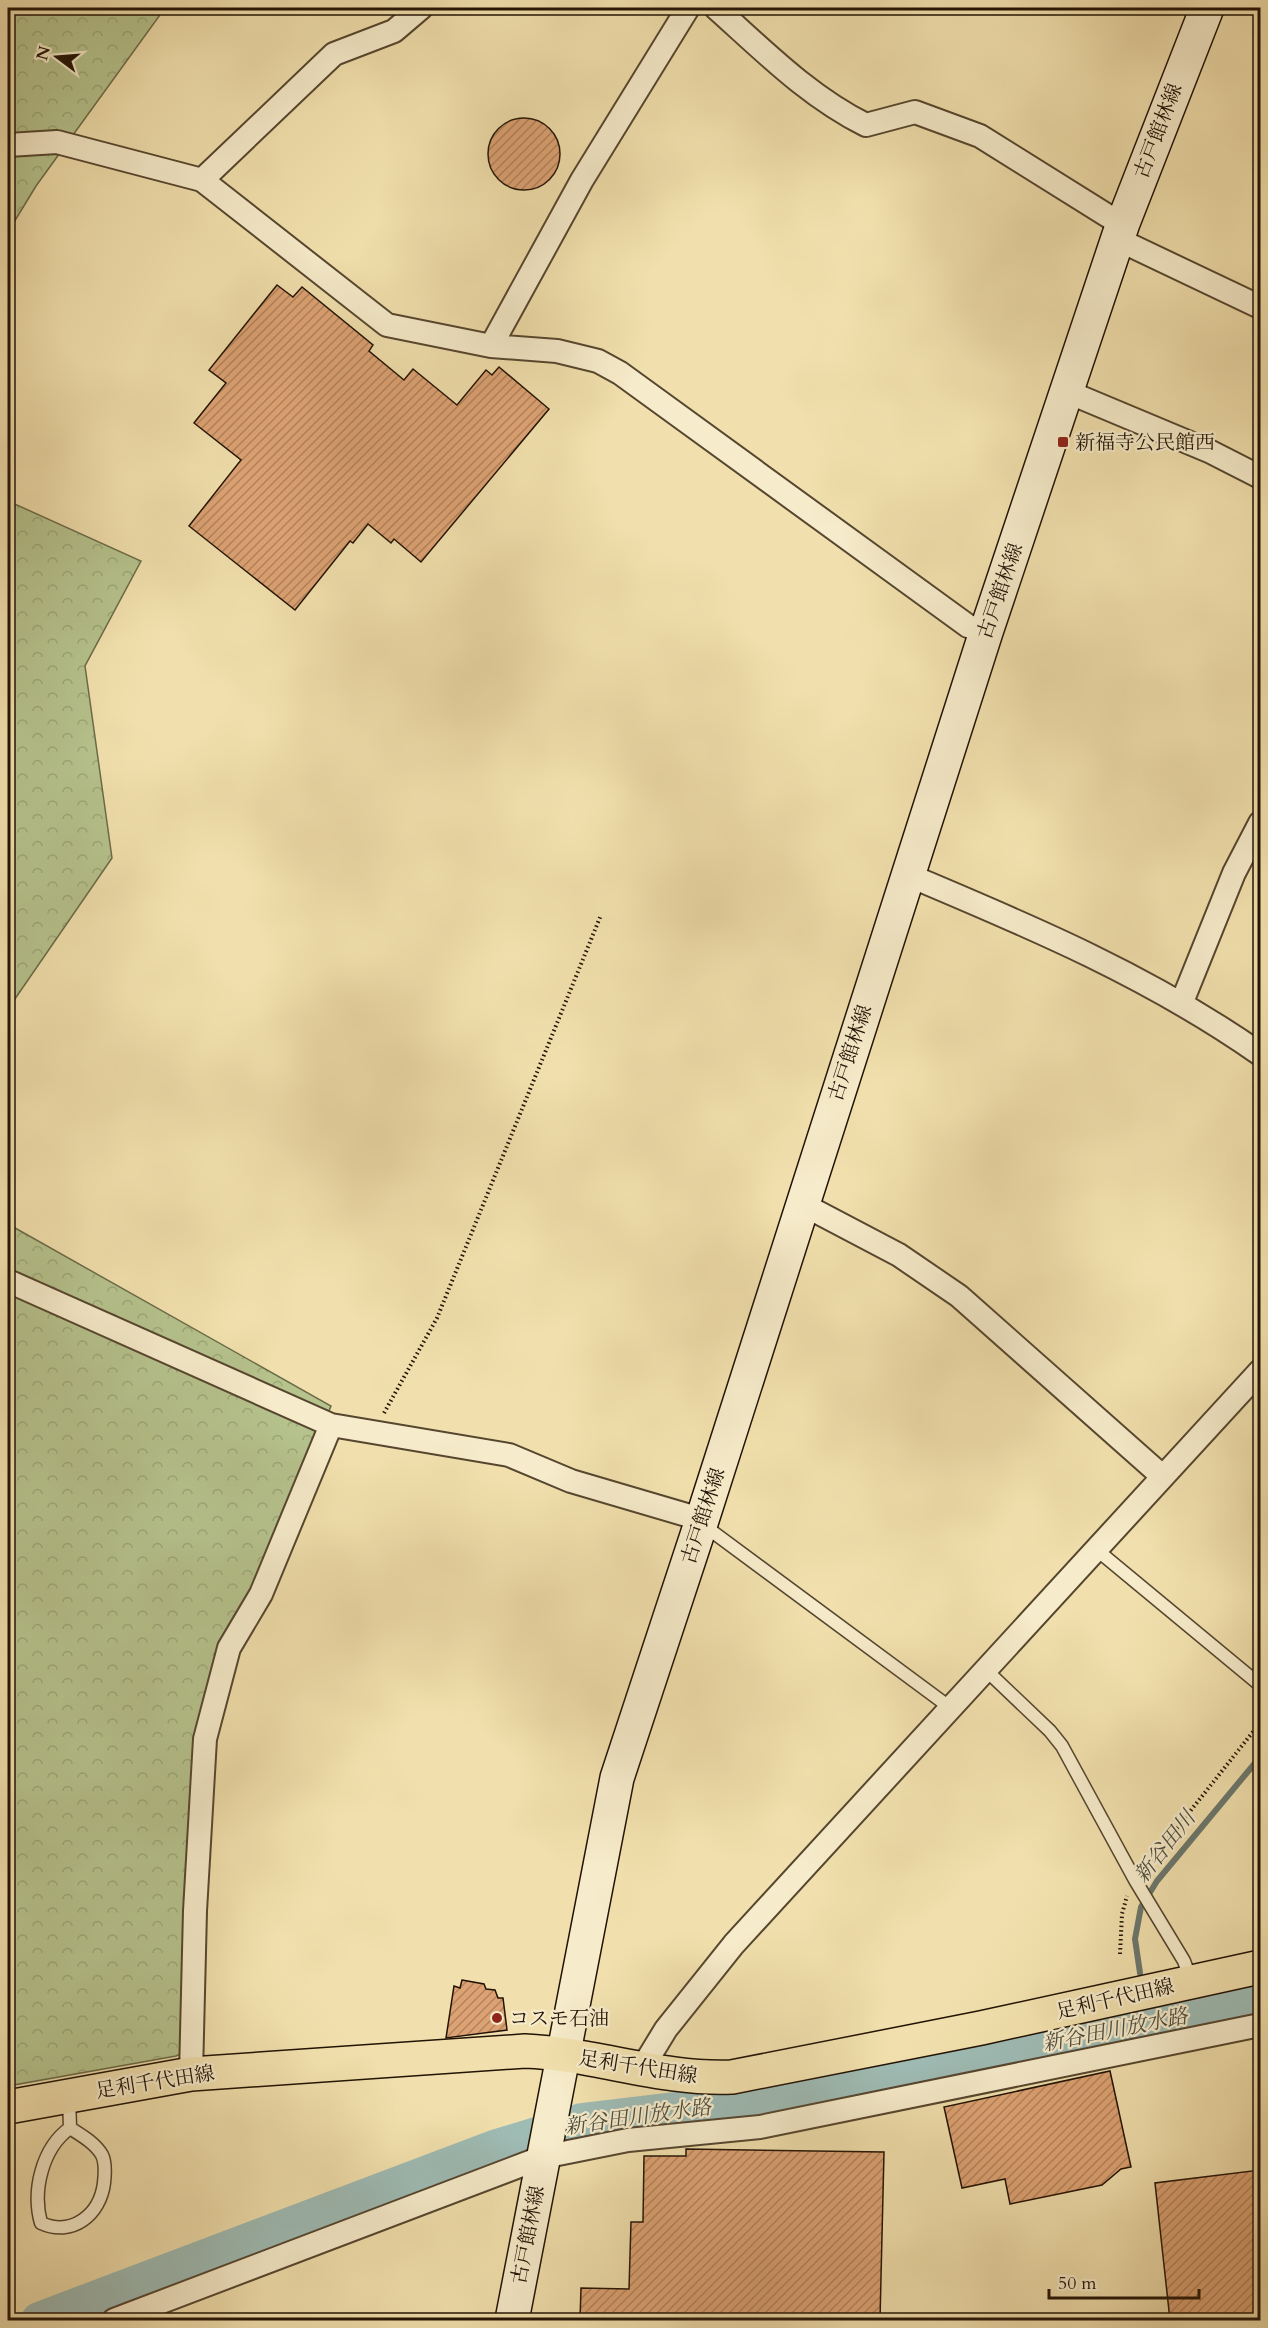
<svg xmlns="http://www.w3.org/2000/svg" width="1268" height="2328" font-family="Cardo,'Noto Serif JP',serif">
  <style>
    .forest { fill: url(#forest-crowns); stroke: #6c6b49; stroke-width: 1.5 }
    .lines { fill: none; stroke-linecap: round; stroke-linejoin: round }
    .stream { stroke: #6c786e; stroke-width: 6 }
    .river { stroke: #9ebbb4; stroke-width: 36 }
    .building { fill: url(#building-hatch); stroke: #221305; stroke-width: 1.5 }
    .lane-casing { stroke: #56462f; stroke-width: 15 }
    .street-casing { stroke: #56462f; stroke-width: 26 }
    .secondary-casing { stroke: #221305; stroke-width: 36 }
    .primary-casing { stroke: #221305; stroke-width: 36 }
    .path { stroke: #221305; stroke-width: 4; stroke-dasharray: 1.5 3; stroke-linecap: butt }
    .lane { stroke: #f6ebca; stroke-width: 12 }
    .street { stroke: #f6ebca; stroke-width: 22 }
    .secondary { stroke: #f6ebca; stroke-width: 33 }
    .primary { stroke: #f1e0ad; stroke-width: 33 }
    .poi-dot { fill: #8f2418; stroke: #f6ebca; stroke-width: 2 }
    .labels { text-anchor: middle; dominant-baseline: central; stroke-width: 4.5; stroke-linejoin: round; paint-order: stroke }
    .street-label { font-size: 20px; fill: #221305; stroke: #f6ebca }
    .poi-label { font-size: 20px; fill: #221305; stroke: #f6ebca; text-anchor: start }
    .water-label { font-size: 21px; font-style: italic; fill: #4d4e42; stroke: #f6ebca }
  </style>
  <defs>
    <pattern id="forest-crowns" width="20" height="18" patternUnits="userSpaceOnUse" patternTransform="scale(1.5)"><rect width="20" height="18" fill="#b6c38d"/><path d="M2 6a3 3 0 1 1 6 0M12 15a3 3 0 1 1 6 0" fill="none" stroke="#9ca778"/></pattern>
    <pattern id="building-hatch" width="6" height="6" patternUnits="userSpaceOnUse" patternTransform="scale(1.5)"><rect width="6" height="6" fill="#dda273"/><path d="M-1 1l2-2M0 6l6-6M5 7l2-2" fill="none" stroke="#b3835c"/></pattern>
  </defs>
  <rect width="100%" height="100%" fill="#f1e0ad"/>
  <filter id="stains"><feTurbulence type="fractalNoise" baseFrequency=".00333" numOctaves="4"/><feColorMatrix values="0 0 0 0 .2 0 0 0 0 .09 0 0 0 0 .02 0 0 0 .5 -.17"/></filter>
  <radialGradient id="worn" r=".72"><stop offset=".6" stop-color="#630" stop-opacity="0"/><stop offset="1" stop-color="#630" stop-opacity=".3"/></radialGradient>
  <path class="forest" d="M 8,8 L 165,8 L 36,186 L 8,232 Z
    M 8,501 L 141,561 L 85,666 L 112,858 L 8,1009 Z
    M 8,1224 L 331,1406 L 239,1631 L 203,1758 L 192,2049 L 176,2056 L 8,2086 Z"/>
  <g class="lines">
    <path class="stream" d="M 1140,1973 L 1135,1939 L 1141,1907 L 1157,1881 L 1260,1757"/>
    <path class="river" d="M 39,2320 L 494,2148 L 582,2121 L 775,2098 L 1260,2001"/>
  </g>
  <path class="building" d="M488 154a36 36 0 1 1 72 0a36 36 0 1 1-72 0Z
    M 277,285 L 293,297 L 302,287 L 373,345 L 369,351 L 404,380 L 413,369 L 457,405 L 486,370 L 492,375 L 499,367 L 549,409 L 421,562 L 394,539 L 391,543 L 368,524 L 353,543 L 350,541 L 295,610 L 189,526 L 241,460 L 194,423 L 226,383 L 209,370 Z
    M 462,1980 L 484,1984 L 486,1989 L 495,1990 L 498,1998 L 503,1998 L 507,2030 L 446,2038 L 454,1986 L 460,1988 Z
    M 1110,2071 L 1131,2167 L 1121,2169 L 1102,2185 L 1010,2204 L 1005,2179 L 962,2188 L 944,2107 Z
    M 686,2149 L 884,2152 L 880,2320 L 580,2320 L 581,2288 L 629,2289 L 631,2222 L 643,2222 L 644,2156 L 686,2156 Z
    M 1260,2170 L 1260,2319 L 1170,2320 L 1155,2183 Z"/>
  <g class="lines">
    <g class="lane-casing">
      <path id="lane" d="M 702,1524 L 952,1709
        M 1097,1550 L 1260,1685
        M 987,1671 L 1050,1731 L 1062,1746 L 1135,1880 L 1184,1961 L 1191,1980
        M 69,2097 L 70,2128 C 42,2148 32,2191 41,2223 C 72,2237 100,2215 104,2183 C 105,2174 106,2163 102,2155 C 95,2143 81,2135 70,2128"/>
    </g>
    <g class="street-casing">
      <path id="street" d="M 716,8 C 764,51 808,96 866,125 L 915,112 L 980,136 L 1108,216 L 1123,223
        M 8,145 L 57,142 L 202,180 L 387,325 L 491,346 L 557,351 L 598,361 L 620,373 L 968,626 L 986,632
        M 202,180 L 334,54 L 394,31 L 421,8
        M 1117,239 L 1260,307
        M 491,346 L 582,180 L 688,8
        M 1068,392 L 1209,451 L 1260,477
        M 908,875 C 1032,927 1150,977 1260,1054
        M 1182,1002 L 1234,873 L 1260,823
        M 802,1204 L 899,1255 L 959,1296 L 1162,1476
        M 8,1281 L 331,1425 L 509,1455 L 571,1481 L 690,1516 L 701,1523
        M 641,2070 L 666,2029 L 734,1944 L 1260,1371
        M 191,2074 L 195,1911 L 205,1739 L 229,1648 L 261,1594 L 331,1425
        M 114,2320 L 543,2157 L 628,2140 L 760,2127 L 1260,2025"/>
    </g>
    <g class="secondary-casing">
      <path id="secondary" d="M 512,2320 L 617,1778 L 701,1523 L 986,632 L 1123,223 L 1207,8"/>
    </g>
    <g class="primary-casing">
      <path id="primary" d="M 8,2107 L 191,2074 L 525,2051 C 595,2054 661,2080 732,2077 L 981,2028 L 1260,1967"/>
    </g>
    <path class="path" d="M 384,1413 L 437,1318 L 601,915
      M 1146,1867 L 1260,1723
      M 1120,1954 L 1122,1914 L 1127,1896"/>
    <use href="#lane" class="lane"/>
    <use href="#street" class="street"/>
    <use href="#secondary" class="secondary"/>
    <use href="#primary" class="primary"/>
  </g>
  <g class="poi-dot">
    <rect x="1057" y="436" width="12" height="12" rx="3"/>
    <circle cx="497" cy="2018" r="6"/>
  </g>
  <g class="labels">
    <g class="street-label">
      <text transform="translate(1158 131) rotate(-69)">古戸館林線</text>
      <text transform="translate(1000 591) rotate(-71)">古戸館林線</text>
      <text transform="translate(850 1053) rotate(-72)">古戸館林線</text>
      <text transform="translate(703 1516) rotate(-72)">古戸館林線</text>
      <text transform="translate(1115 1999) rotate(-13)">足利千代田線</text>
      <text transform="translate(638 2067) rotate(9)">足利千代田線</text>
      <text transform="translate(155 2082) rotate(-9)">足利千代田線</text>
      <text transform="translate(528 2235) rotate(-79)">古戸館林線</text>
    </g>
    <g class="poi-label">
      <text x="1075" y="442">新福寺公民館西</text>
      <text x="509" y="2018">コスモ石油</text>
    </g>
    <g class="water-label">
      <text transform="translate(1165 1847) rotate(-52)">新谷田川</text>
      <text transform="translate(1115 2030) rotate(-11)">新谷田川放水路</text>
      <text transform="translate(638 2117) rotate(-8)">新谷田川放水路</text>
    </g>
  </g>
  <rect width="1268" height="2328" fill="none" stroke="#f1e0ad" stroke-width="30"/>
  <rect x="9" y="9" width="1250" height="2310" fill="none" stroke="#221305" stroke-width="3"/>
  <rect x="15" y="15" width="1238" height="2298" fill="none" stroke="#221305" stroke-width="1.5"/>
  <g transform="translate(57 57) rotate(286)" stroke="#f6ebca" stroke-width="4.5" paint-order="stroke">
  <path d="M0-4.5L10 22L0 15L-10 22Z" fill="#221305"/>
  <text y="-9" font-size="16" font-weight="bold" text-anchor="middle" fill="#221305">N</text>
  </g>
  <path d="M1049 2289v9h150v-9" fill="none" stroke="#221305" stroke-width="3"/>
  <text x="1058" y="2289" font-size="18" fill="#221305" stroke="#f6ebca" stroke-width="4.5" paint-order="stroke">50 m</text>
  <rect width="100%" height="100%" filter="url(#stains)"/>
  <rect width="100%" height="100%" fill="url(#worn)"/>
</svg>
